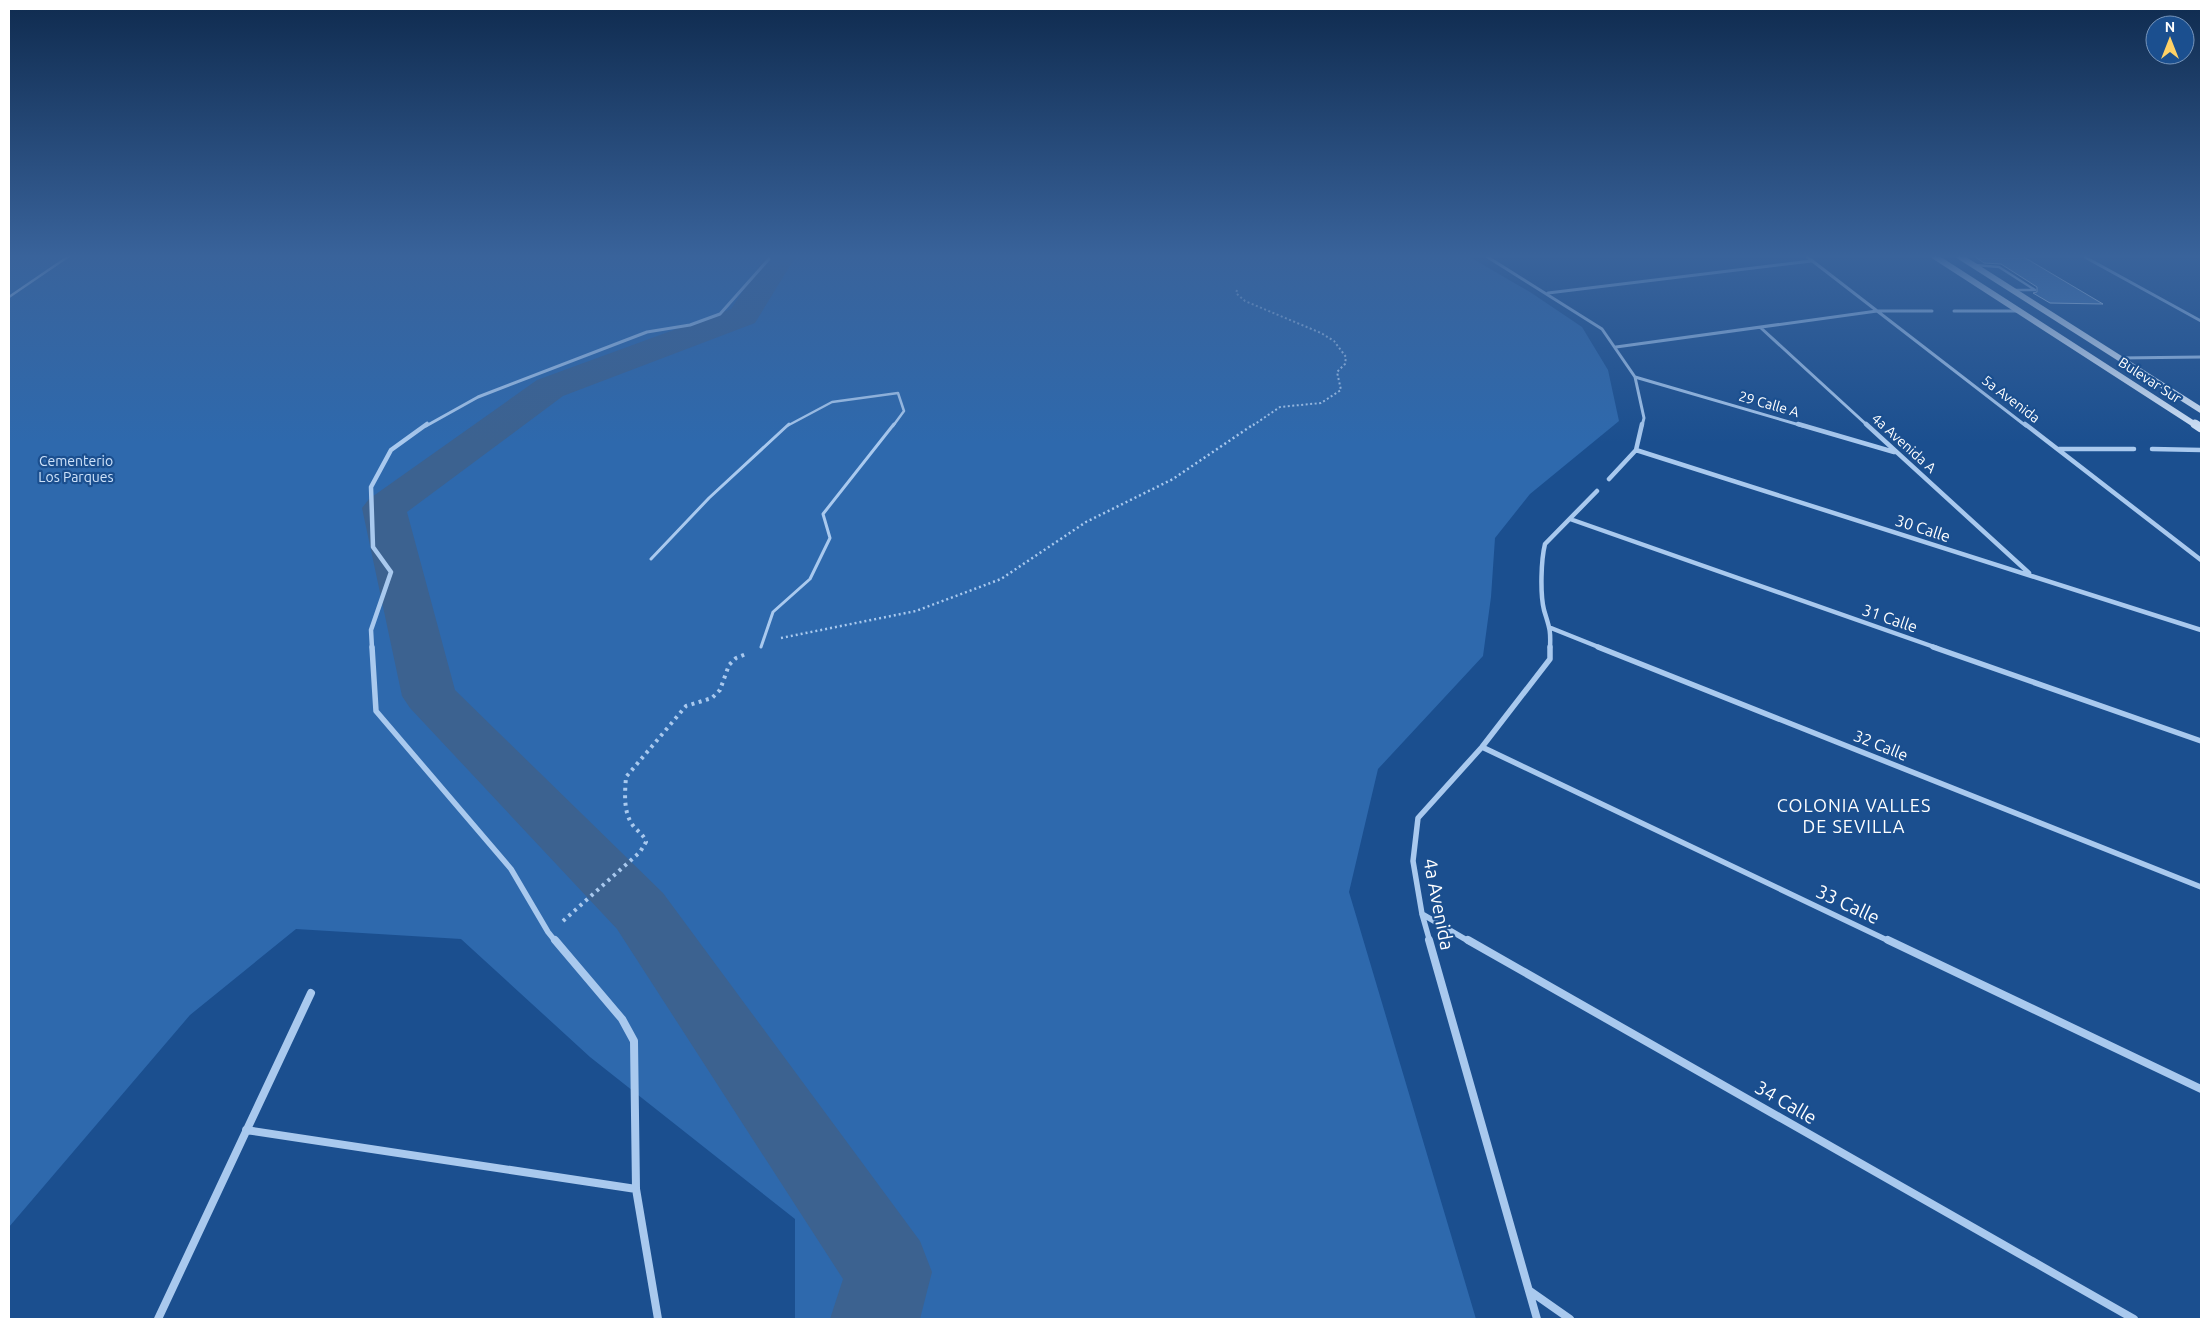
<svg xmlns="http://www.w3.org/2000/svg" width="2210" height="1328" font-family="Ubuntu,sans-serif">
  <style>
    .green { fill: #2e69ad }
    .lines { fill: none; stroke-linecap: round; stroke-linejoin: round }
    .river { fill: #3c6290; fill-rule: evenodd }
    .building { fill: #4478b7; stroke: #cfe3fa }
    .path-far2 { stroke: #a9c9ee; stroke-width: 2; stroke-dasharray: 2 2.5; stroke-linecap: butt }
    .path-far1 { stroke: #a9c9ee; stroke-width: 2.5; stroke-dasharray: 2 3; stroke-linecap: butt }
    .path { stroke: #a9c9ee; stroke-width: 4; stroke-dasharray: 3 4.5; stroke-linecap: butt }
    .lane-far1 { stroke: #a9c9ee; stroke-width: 2.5 }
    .lane { stroke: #a9c9ee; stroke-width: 3 }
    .street-far3 { stroke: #a9c9ee; stroke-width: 3 }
    .street-far2 { stroke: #a9c9ee; stroke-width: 4.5 }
    .street-far1 { stroke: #a9c9ee; stroke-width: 5.5 }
    .street { stroke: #a9c9ee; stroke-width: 8 }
    .secondary-far1 { stroke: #d6e6fa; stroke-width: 6 }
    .secondary { stroke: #d6e6fa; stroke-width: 9 }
    .labels { text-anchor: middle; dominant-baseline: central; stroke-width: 4.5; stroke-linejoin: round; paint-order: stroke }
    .far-street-label { font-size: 14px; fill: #fff; stroke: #1b4f8f }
    .far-park-label { font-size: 14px; fill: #cfe3fa; stroke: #1b4f8f }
    .street-label { font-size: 16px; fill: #fff; stroke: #1b4f8f }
    .neighbourhood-label { font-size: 18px; letter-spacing: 1px; fill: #fff; stroke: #1b4f8f }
    .near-street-label { font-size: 19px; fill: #fff; stroke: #1b4f8f }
  </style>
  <rect width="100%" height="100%" fill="#1b4f8f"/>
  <path class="green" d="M 9,256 L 1468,256 L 1530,292 L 1582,327 L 1608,370 L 1619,421 L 1530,494 L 1495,538 L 1491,597 L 1483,656 L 1378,769 L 1349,892 L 1476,1319 L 795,1319 L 795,1219 L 590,1057 L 461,939 L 296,929 L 190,1015 L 9,1227 Z"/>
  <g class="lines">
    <path class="river" d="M 766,256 L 796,256 L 755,323 L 563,396 L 407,512 L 455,690 L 663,893 L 920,1241 L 932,1272 L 920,1319 L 830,1319 L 843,1279 L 617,929 L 410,708 L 402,696 L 362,508 L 369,499 L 537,380 L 731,309 Z"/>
  </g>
  <path class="building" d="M 1974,256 L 2022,256 L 2103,304 L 2050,303 L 2033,293 L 2037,292 L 2037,287 L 2001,264 L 1984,263 Z"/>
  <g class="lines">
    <path class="path-far2" d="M 1237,290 L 1236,293 L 1245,301 L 1321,333 L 1334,341 L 1346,357 L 1345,364 L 1337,372 L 1341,390 L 1321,403 L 1280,407 L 1252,426"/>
    <path class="path-far1" d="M 781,638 L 916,611 L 1001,579 L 1086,522 L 1173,479 L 1254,424"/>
    <path class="path" d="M 563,921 L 640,852 L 646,842 C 643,833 636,831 632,824 C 623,811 625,791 626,777 L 686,706 L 712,698 L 720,690 L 729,665 L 736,658 L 746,654"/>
    <path class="lane-far1" d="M 1975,265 L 1999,267 L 2035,290 L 2014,290
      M 9,297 L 69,256
      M 787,426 L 832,402 L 898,393 L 904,411 L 893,426"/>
    <path class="lane" d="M 651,559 L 709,498 L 789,424
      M 761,647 L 773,612 L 810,579 L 830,538 L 823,514 L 894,424"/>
    <path class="street-far3" d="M 1486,256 L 1602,329 L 1635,377 L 1644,418 L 1642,426
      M 1806,256 L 2026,426
      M 2083,256 L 2201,321
      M 1548,293 L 1811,261
      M 1954,311 L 2019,311
      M 1761,328 L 1868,426
      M 1616,347 L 1877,311 L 1932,311
      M 2119,358 L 2201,357
      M 1635,377 L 1803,426
      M 426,426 L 478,397 L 647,332 L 690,325 L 720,314 L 769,259 L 769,256"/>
    <path class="street-far2" d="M 1798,424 L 1894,452
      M 1866,424 L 2029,573
      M 2025,424 L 2201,560
      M 2059,449 L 2134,449
      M 2152,449 L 2201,450
      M 1636,450 L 2201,630
      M 1609,479 L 1636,450 L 1642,424
      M 1570,519 L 1937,648
      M 1551,628 L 1601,648
      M 372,648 L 371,630 L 391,572 L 373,547 L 371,487 L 391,450 L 427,424
      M 1550,648 C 1551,629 1549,627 1544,610 C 1540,594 1541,560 1545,544 L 1597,491"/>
    <path class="street-far1" d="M 372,647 L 376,711 L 511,869 L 548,932 L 556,942
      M 1598,647 L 2201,887
      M 1933,647 L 2201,741
      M 1482,747 L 1891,942
      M 1422,914 L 1470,942
      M 1430,942 L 1422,914 L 1413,861 L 1418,818 L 1482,747 L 1550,659 L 1550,647"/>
    <path class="street" d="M 555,940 L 622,1019 L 634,1041 L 636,1189 L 658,1319
      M 1429,940 L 1537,1319
      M 1468,940 L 2134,1319
      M 1888,940 L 2201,1089
      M 246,1130 L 636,1189
      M 1530,1291 L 1570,1319
      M 158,1319 L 311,993"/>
    <path class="secondary-far1" d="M 1934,256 L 2197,426
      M 1959,256 L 2201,410"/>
    <path class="secondary" d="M 2195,424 L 2201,428"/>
  </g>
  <linearGradient id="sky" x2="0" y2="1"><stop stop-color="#0f2b4f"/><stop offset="0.58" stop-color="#39639b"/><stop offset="1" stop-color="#39639b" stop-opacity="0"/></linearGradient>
  <rect width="2210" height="442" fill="url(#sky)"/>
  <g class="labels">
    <g class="far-street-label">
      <text transform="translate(2150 380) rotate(33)">Bulevar Sur</text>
      <text transform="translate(2011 399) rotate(37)">5a Avenida</text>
      <text transform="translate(1769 404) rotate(16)">29 Calle A</text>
      <text transform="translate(1904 443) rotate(42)">4a Avenida A</text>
    </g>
    <g class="far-park-label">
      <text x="76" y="461">Cementerio<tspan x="76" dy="16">Los Parques</tspan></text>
    </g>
    <g class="street-label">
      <text transform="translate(1923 528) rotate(18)">30 Calle</text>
      <text transform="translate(1890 618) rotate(19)">31 Calle</text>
      <text transform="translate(1881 745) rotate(22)">32 Calle</text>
    </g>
    <g class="neighbourhood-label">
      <text x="1854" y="805">COLONIA VALLES<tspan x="1854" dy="21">DE SEVILLA</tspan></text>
    </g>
    <g class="near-street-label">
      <text transform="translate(1439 904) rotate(79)">4a Avenida</text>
      <text transform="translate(1848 904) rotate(25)">33 Calle</text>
      <text transform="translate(1786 1102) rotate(30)">34 Calle</text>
    </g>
  </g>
  <rect width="2210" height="1328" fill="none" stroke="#ffffff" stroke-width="20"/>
  <g transform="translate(2170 40)"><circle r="24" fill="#1b4f8f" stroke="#7695bc"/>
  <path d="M0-4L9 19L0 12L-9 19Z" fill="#ffd166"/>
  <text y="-8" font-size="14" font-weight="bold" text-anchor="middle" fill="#ffffff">N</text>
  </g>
</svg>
